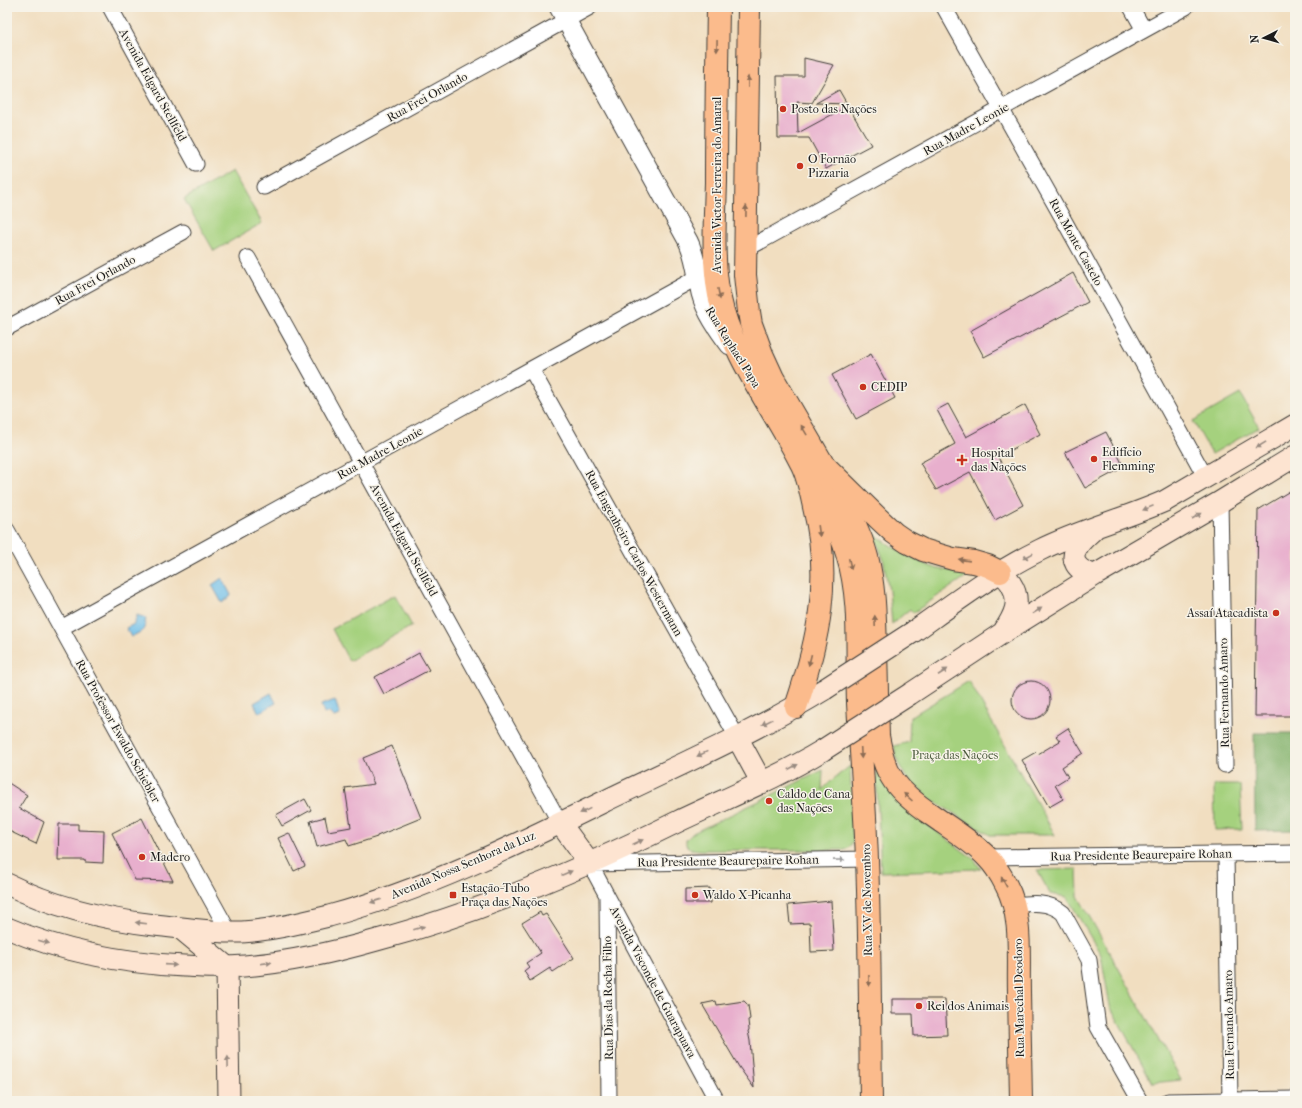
<svg xmlns="http://www.w3.org/2000/svg" width="1302" height="1108" font-family="'IM FELL French Canon',serif">
  <style>
    .green { fill: #a5d17e; stroke: #60764d }
    .forest { fill: #84b36d; stroke: #506844 }
    .water { fill: #6ebfea; stroke: #456e83 }
    .building { fill: #e8afcd }
    .lines { fill: none; stroke-linecap: round; stroke-linejoin: round }
    .minor-casing { stroke: #3c3935; stroke-width: 17 }
    .tertiary-casing { stroke: #3c3935; stroke-width: 21 }
    .secondary-casing { stroke: #3c3935; stroke-width: 23 }
    .primary-casing { stroke: #3c3935; stroke-width: 24 }
    .trunk-casing { stroke: #3c3935; stroke-width: 24 }
    .minor { stroke: #fff; stroke-width: 15 }
    .tertiary { stroke: #fff; stroke-width: 19 }
    .secondary { stroke: #fde4d1; stroke-width: 21 }
    .primary { stroke: #fbbb8c; stroke-width: 22 }
    .trunk { stroke: #fbbb8c; stroke-width: 22 }
    .secondary-bridge-casing { stroke: #3c3935; stroke-width: 23; stroke-linecap: butt }
    .secondary-bridge { stroke: #fde4d1; stroke-width: 21 }
    .oneway { fill: #8c6c54 }
    .oneway2 { fill: #988a80 }
    .oneway3 { fill: #999 }
    .poi-dot { fill: #c8321e; stroke: #f7f3e8; stroke-width: 1.5 }
    .labels { text-anchor: middle; dominant-baseline: central; stroke-width: 3; stroke-linejoin: round; paint-order: stroke }
    .street-label { font-size: 12px; fill: #1c1c1c; stroke: #f7f3e8 }
    .poi-label { font-size: 12px; fill: #1c1c1c; stroke: #f7f3e8; text-anchor: start }
    .park-label { font-size: 12px; fill: #4c5b3e; stroke: #f7f3e8 }
  </style>
  <rect width="100%" height="100%" fill="#f7f3e8"/>
  <filter id="ink" filterUnits="userSpaceOnUse"><feTurbulence type="fractalNoise" baseFrequency=".025" numOctaves="2"/><feDisplacementMap in="SourceGraphic" scale="8" xChannelSelector="R" yChannelSelector="G"/><feConvolveMatrix kernelMatrix="1 2 1 2 8 2 1 2 1" color-interpolation-filters="sRGB"/></filter>
  <filter id="wash" filterUnits="userSpaceOnUse"><feTurbulence type="fractalNoise" baseFrequency=".012" numOctaves="4" result="noise"/><feDisplacementMap in="SourceGraphic" scale="16" xChannelSelector="R" yChannelSelector="G"/><feGaussianBlur stdDeviation="0.9" result="paint"/><feColorMatrix in="noise" values="0 0 0 0 0 0 0 0 0 0 0 0 0 0 0 0 0 1.4 0 .05"/><feComposite in="paint" operator="in"/></filter>
  <g filter="url(#wash)">
    <rect width="100%" height="100%" fill="#f1dec0"/>
    <path class="green" d="M 232,171 L 262,223 L 214,251 L 184,199 Z
      M 1240,394 L 1259,427 L 1212,454 L 1193,421 Z
      M 873,533 C 893,548 914,561 938,569 C 947,571 957,571 966,573 L 967,576 L 913,613 L 910,609 L 892,624 L 889,591 L 883,558 Z
      M 395,595 L 412,626 L 349,661 L 332,629 Z
      M 969,681 L 1055,835 L 990,835 L 930,799 L 906,777 L 898,763 L 894,746 L 909,742 L 910,717 Z
      M 850,766 L 853,841 L 850,847 L 845,850 L 701,850 L 690,849 L 686,845 L 686,840 L 693,833 L 823,770 L 822,790 L 832,780 Z
      M 876,769 L 905,808 L 974,859 L 981,869 L 881,872 Z
      M 1214,785 L 1240,785 L 1242,829 L 1215,830 Z
      M 1077,869 L 1078,896 L 1181,1080 L 1152,1083 L 1110,1006 L 1101,955 L 1067,897 L 1050,894 L 1037,870 Z"/>
    <path class="forest" d="M 1254,733 L 1295,733 L 1295,830 L 1255,831 Z"/>
    <path class="water" d="M 222,578 L 231,595 L 222,603 L 212,585 Z
      M 137,615 L 146,618 L 144,630 L 131,637 L 126,628 L 134,624 Z
      M 271,693 L 276,703 L 259,713 L 254,703 Z
      M 335,700 L 340,715 L 334,717 L 328,712 L 324,714 L 321,705 Z"/>
    <g id="blocks">
      <path class="building" d="M 804,58 L 834,65 L 812,103 L 797,102 L 798,133 L 848,106 L 871,145 L 826,169 L 809,138 L 778,138 L 777,76 L 804,76 Z
        M 839,90 L 847,104 L 816,103 Z
        M 1073,273 L 1088,302 L 984,357 L 970,331 Z
        M 871,354 L 895,398 L 856,419 L 832,375 Z
        M 948,404 L 966,437 L 1025,405 L 1040,434 L 998,457 L 1023,505 L 995,520 L 970,472 L 936,490 L 920,463 L 955,444 L 937,410 Z
        M 1106,432 L 1124,467 L 1085,488 L 1065,452 Z
        M 1295,488 L 1295,716 L 1255,716 L 1258,510 Z
        M 419,653 L 429,670 L 384,694 L 375,677 Z
        M1012 700a19 19 0 1 1 38 0a19 19 0 1 1-38 0Z
        M 1068,728 L 1083,753 L 1062,767 L 1068,777 L 1055,785 L 1063,799 L 1049,807 L 1022,760 L 1036,752 L 1038,754 L 1060,741 L 1056,736 Z
        M 392,746 L 421,818 L 377,836 L 377,837 L 349,846 L 346,839 L 317,847 L 310,821 L 325,817 L 328,831 L 351,827 L 345,788 L 374,784 L 363,758 Z
        M 7,782 L 27,795 L 19,808 L 44,822 L 36,844 L 7,830 Z
        M 305,799 L 311,810 L 282,826 L 276,815 Z
        M 142,818 L 173,881 L 135,880 L 112,833 Z
        M 59,824 L 78,824 L 78,830 L 104,831 L 103,863 L 85,862 L 85,860 L 58,860 Z
        M 289,833 L 305,866 L 294,871 L 278,838 Z
        M 710,888 L 710,903 L 685,903 L 685,889 Z
        M 831,901 L 834,951 L 811,952 L 810,923 L 790,924 L 788,905 Z
        M 540,912 L 542,916 L 546,914 L 574,958 L 553,972 L 550,968 L 530,981 L 524,971 L 529,967 L 526,963 L 541,953 L 522,923 Z
        M 892,999 L 945,999 L 947,1035 L 914,1036 L 913,1014 L 892,1014 Z
        M 716,1001 L 717,1005 L 744,1001 L 748,1005 L 750,1019 L 748,1020 L 749,1030 L 748,1031 L 750,1041 L 754,1088 L 739,1067 L 702,1004 Z"/>
    </g>
  </g>
  <g filter="url(#ink)">
    <use href="#blocks" fill-opacity="0" stroke="#3c3935" stroke-width="1"/>
    <g class="lines">
      <g class="minor-casing">
        <path id="minor" d="M 110,7 L 196,164
          M 944,7 L 1066,224 L 1206,478
          M 1131,7 L 1144,30
          M 264,187 L 590,7
          M 745,250 L 1186,7
          M 248,258 L 560,823
          M 7,328 L 183,232
          M 531,369 L 737,737
          M 1220,502 L 1225,765
          M 7,530 L 229,932
          M 61,628 L 698,277
          M 1226,854 L 1230,1100
          M 987,857 L 1295,853
          M 607,898 L 609,1101
          M 1014,905 C 1031,903 1049,901 1063,913 L 1089,960 L 1098,1027 L 1140,1101
          M 717,1101 L 590,864 L 867,859
          M 1168,1101 L 1295,1099"/>
      </g>
      <g class="tertiary-casing">
        <path id="tertiary" d="M 559,7 L 688,241 C 696,257 697,275 701,293 C 706,312 718,329 730,345"/>
      </g>
      <g class="secondary-casing">
        <path id="secondary" d="M 1094,529 C 1089,534 1084,538 1080,543 C 1067,560 1077,571 1095,575
          M 1000,572 C 1004,576 1009,580 1011,584 C 1022,601 1014,616 1004,631
          M 913,632 C 954,603 995,572 1040,550 C 1080,530 1124,519 1165,501 L 1295,425
          M 910,694 L 1004,632 L 1095,575 L 1220,502 L 1295,456
          M 737,737 L 762,783
          M 560,823 L 590,864
          M 7,884 C 54,907 103,919 155,925 C 184,928 213,933 242,932 C 272,930 300,923 329,916 C 425,890 516,845 605,801 C 679,765 755,732 825,689
          M 7,928 C 63,952 124,963 184,966 C 199,967 213,968 228,967 C 278,965 328,954 377,940 C 482,912 582,869 679,821 C 727,798 777,778 823,750
          M 180,928 L 227,967
          M 227,967 L 229,1101"/>
      </g>
      <g class="primary-casing">
        <path id="primary" d="M 827,472 C 842,499 859,527 867,557 C 875,588 875,619 876,651 C 877,679 877,707 878,736 C 881,752 884,767 894,781 C 903,794 916,804 929,813 C 948,827 972,841 987,857 C 995,865 1001,875 1006,885 C 1023,916 1018,957 1019,992 C 1020,1028 1020,1065 1021,1101
          M 809,477 C 824,501 839,526 847,554 C 862,602 856,653 858,703 C 861,755 865,807 867,859 C 870,939 870,1020 871,1101"/>
      </g>
      <g class="trunk-casing">
        <path id="trunk" d="M 718,7 C 717,65 716,124 716,182 C 715,219 712,258 719,295 C 732,358 774,408 802,465 C 808,477 811,493 814,507 C 832,578 819,639 796,707
          M 749,7 L 745,275 L 749,312 L 751,324 L 762,354 L 773,378 L 823,464 L 879,519 L 894,533 L 907,542 L 923,550 L 936,554 L 953,559 L 974,562 L 988,566 L 1000,572"/>
      </g>
      <use href="#minor" class="minor"/>
      <use href="#tertiary" class="tertiary"/>
      <use href="#secondary" class="secondary"/>
      <use href="#primary" class="primary"/>
      <use href="#trunk" class="trunk"/>
      <g class="secondary-bridge-casing">
        <path id="secondary-bridge" d="M 825,689 L 913,632
          M 823,750 L 910,694"/>
      </g>
      <use href="#secondary-bridge" class="secondary-bridge"/>
    </g>
    <defs><path id="oneway-solid" d="M-6-.8H1V-3.2L6.5 0L1 3.2V.8H-6Z"/></defs>
    <g class="oneway">
      <use href="#oneway-solid" transform="translate(717 46) rotate(91)"/>
      <use href="#oneway-solid" transform="translate(748 82) rotate(-89)"/>
      <use href="#oneway-solid" transform="translate(746 211) rotate(-89)"/>
      <use href="#oneway-solid" transform="translate(719 294) rotate(79)"/>
      <use href="#oneway-solid" transform="translate(804 430) rotate(-121)"/>
      <use href="#oneway-solid" transform="translate(819 531) rotate(82)"/>
      <use href="#oneway-solid" transform="translate(964 560) rotate(-172)"/>
      <use href="#oneway-solid" transform="translate(850 564) rotate(77)"/>
      <use href="#oneway-solid" transform="translate(875 621) rotate(-92)"/>
      <use href="#oneway-solid" transform="translate(810 660) rotate(104)"/>
      <use href="#oneway-solid" transform="translate(861 753) rotate(87)"/>
      <use href="#oneway-solid" transform="translate(908 797) rotate(-138)"/>
      <use href="#oneway-solid" transform="translate(1004 882) rotate(-119)"/>
      <use href="#oneway-solid" transform="translate(869 981) rotate(89)"/>
    </g>
    <g class="oneway2">
      <use href="#oneway-solid" transform="translate(1261 445) rotate(149)"/>
      <use href="#oneway-solid" transform="translate(1148 508) rotate(158)"/>
      <use href="#oneway-solid" transform="translate(1197 516) rotate(-30)"/>
      <use href="#oneway-solid" transform="translate(1028 556) rotate(151)"/>
      <use href="#oneway-solid" transform="translate(1037 611) rotate(-32)"/>
      <use href="#oneway-solid" transform="translate(943 672) rotate(-33)"/>
      <use href="#oneway-solid" transform="translate(767 722) rotate(154)"/>
      <use href="#oneway-solid" transform="translate(702 754) rotate(154)"/>
      <use href="#oneway-solid" transform="translate(793 767) rotate(-28)"/>
      <use href="#oneway-solid" transform="translate(585 811) rotate(154)"/>
      <use href="#oneway-solid" transform="translate(638 842) rotate(-25)"/>
      <use href="#oneway-solid" transform="translate(567 873) rotate(-23)"/>
      <use href="#oneway-solid" transform="translate(376 901) rotate(162)"/>
      <use href="#oneway-solid" transform="translate(141 923) rotate(-173)"/>
      <use href="#oneway-solid" transform="translate(419 928) rotate(-17)"/>
      <use href="#oneway-solid" transform="translate(44 942) rotate(16)"/>
      <use href="#oneway-solid" transform="translate(266 963) rotate(-7)"/>
      <use href="#oneway-solid" transform="translate(171 965) rotate(4)"/>
      <use href="#oneway-solid" transform="translate(228 1062) rotate(-91)"/>
    </g>
    <use class="oneway3" href="#oneway-solid" transform="translate(839 860) rotate(-1)"/>
  </g>
  <g class="poi-dot">
    <circle cx="783" cy="109" r="4"/>
    <circle cx="800" cy="166" r="4"/>
    <circle cx="863" cy="387" r="4"/>
    <circle cx="1094" cy="459" r="4"/>
    <path d="M960 454h4v4h4v4h-4v4h-4v-4h-4v-4h4z"/>
    <circle cx="1276" cy="613" r="4"/>
    <circle cx="769" cy="801" r="4"/>
    <circle cx="142" cy="857" r="4"/>
    <rect x="449" y="891" width="8" height="8" rx="2"/>
    <circle cx="695" cy="895" r="4"/>
    <circle cx="919" cy="1006" r="4"/>
  </g>
  <g class="labels">
    <g class="street-label">
      <text transform="translate(153 85) rotate(61)">Avenida Edgard Stellfeld</text>
      <text transform="translate(427 97) rotate(-29)">Rua Frei Orlando</text>
      <text transform="translate(966 129) rotate(-29)">Rua Madre Leonie</text>
      <text transform="translate(717 185) rotate(-90)">Avenida Victor Ferreira do Amaral</text>
      <text transform="translate(1076 242) rotate(61)">Rua Monte Castelo</text>
      <text transform="translate(95 280) rotate(-29)">Rua Frei Orlando</text>
      <text transform="translate(733 347) rotate(58)">Rua Raphael Papa</text>
      <text transform="translate(380 453) rotate(-29)">Rua Madre Leonie</text>
      <text transform="translate(404 540) rotate(61)">Avenida Edgard Stellfeld</text>
      <text transform="translate(634 553) rotate(61)">Rua Engenheiro Carlos Westermann</text>
      <text transform="translate(1224 693) rotate(-91)">Rua Fernando Amaro</text>
      <text transform="translate(118 731) rotate(61)">Rua Professor Ewaldo Schiebler</text>
      <text transform="translate(1141 855) rotate(-1)">Rua Presidente Beaurepaire Rohan</text>
      <text transform="translate(728 861) rotate(-1)">Rua Presidente Beaurepaire Rohan</text>
      <text transform="translate(463 865) rotate(-23)">Avenida Nossa Senhora da Luz</text>
      <text transform="translate(867 900) rotate(-91)">Rua XV de Novembro</text>
      <text transform="translate(653 982) rotate(62)">Avenida Visconde de Guarapuava</text>
      <text transform="translate(608 998) rotate(-91)">Rua Dias da Rocha Filho</text>
      <text transform="translate(1019 998) rotate(-91)">Rua Marechal Deodoro</text>
      <text transform="translate(1229 1025) rotate(-91)">Rua Fernando Amaro</text>
    </g>
    <g class="poi-label">
      <text x="791" y="109">Posto das Nações</text>
      <text x="808" y="159">O Fornão<tspan x="808" dy="14">Pizzaria</tspan></text>
      <text x="871" y="387">CEDIP</text>
      <text x="1102" y="452">Edifício<tspan x="1102" dy="14">Flemming</tspan></text>
      <text x="971" y="453">Hospital<tspan x="971" dy="14">das Nações</tspan></text>
      <text x="1268" y="613" text-anchor="end">Assaí Atacadista</text>
      <text x="777" y="794">Caldo de Cana<tspan x="777" dy="14">das Nações</tspan></text>
      <text x="150" y="857">Madero</text>
      <text x="461" y="888">Estação-Tubo<tspan x="461" dy="14">Praça das Nações</tspan></text>
      <text x="703" y="895">Waldo X-Picanha</text>
      <text x="927" y="1006">Rei dos Animais</text>
    </g>
    <g class="park-label">
      <text x="955" y="755">Praça das Nações</text>
    </g>
  </g>
  <rect width="1302" height="1108" fill="none" stroke="#f7f3e8" stroke-width="24"/>
  <g transform="translate(1264 38) rotate(264)" stroke="#f7f3e8" stroke-width="3" paint-order="stroke">
  <path d="M0-3L7 15L0 10L-7 15Z" fill="#1c1c1c"/>
  <text y="-6" font-size="11" font-weight="bold" text-anchor="middle" fill="#1c1c1c">N</text>
  </g>
</svg>
